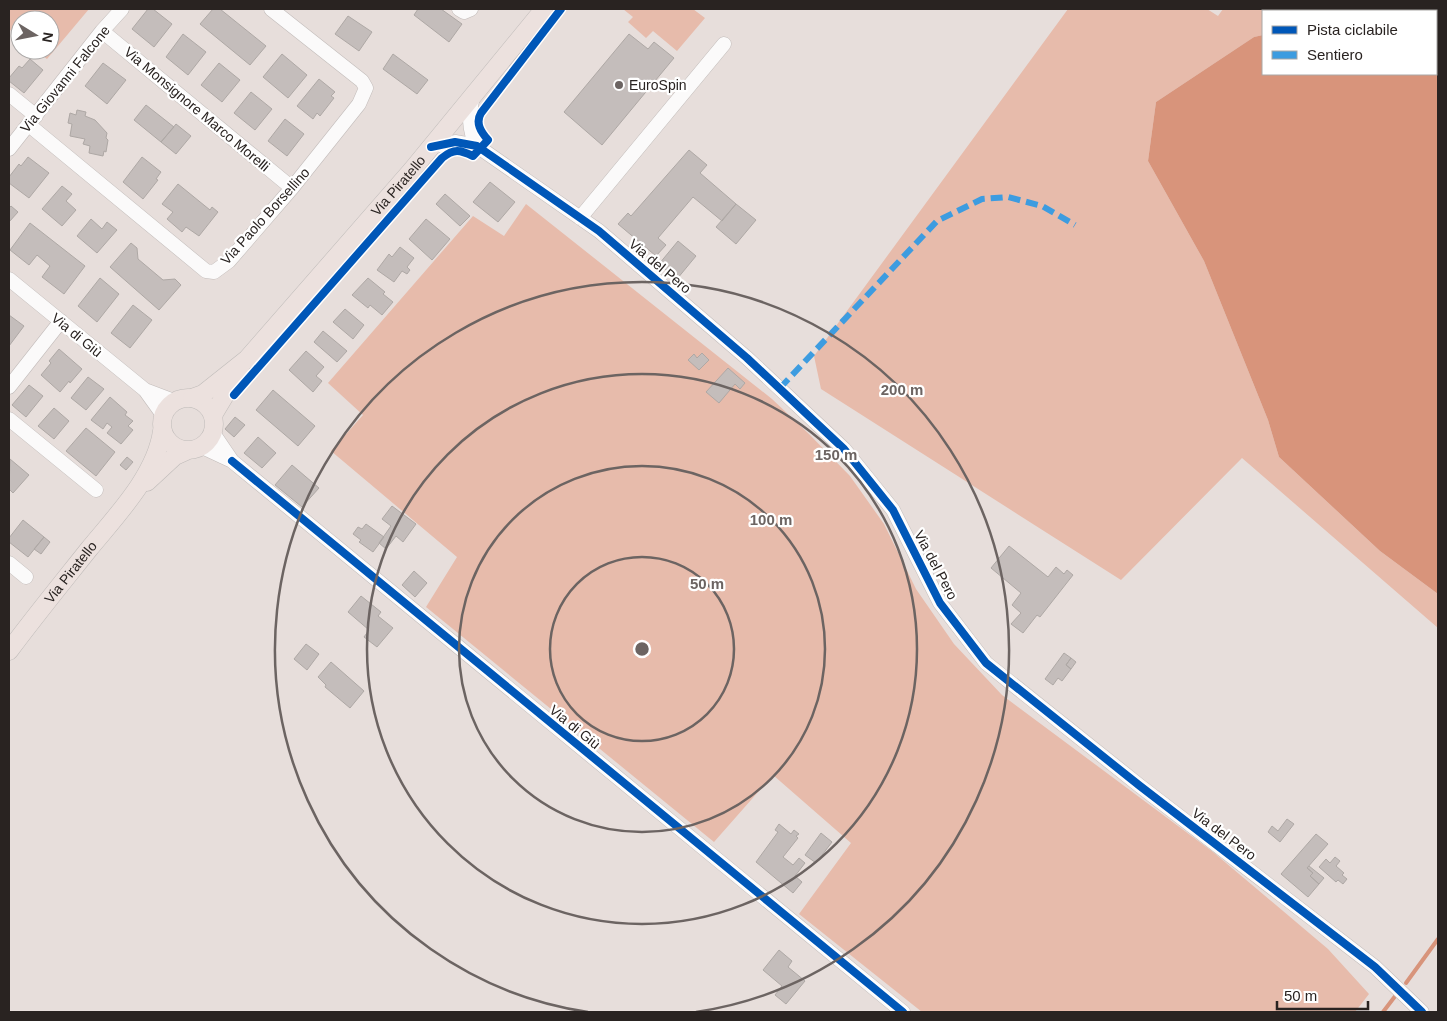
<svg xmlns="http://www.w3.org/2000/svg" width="1447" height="1021" font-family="Arial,sans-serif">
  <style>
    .green { fill: #e7bbab }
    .water { fill: #d8947b }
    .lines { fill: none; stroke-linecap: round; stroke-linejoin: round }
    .stream { stroke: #d8947b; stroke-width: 4 }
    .building { fill: #c4bdbb; stroke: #aea8a5 }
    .minor-casing { stroke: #c2bcba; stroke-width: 15 }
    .major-casing { stroke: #bfbbb9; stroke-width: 19 }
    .minor { stroke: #fbfafa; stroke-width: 14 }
    .major { stroke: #ece1de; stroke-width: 18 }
    .quiet { stroke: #3d9ce0; stroke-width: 6; stroke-dasharray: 12 6; stroke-linecap: butt }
    .cycleway-casing { stroke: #fff; stroke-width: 11 }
    .cycleway { stroke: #0057b8; stroke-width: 8 }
    .ring { fill: none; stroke: #6c6462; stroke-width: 2.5 }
    .poi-dot { fill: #6c6462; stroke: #fff; stroke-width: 2 }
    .labels { text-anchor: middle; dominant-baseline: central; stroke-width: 4.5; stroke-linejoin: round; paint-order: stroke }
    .street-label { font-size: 14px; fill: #292321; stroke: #fff }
    .poi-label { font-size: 14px; fill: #292321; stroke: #fff; text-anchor: start }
    .centre { fill: #6c6462; stroke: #fff; stroke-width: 2.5 }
    .ring-label { font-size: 15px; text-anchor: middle; font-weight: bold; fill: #6c6462; stroke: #fff; stroke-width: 4.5; stroke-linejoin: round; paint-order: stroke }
  </style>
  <rect width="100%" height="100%" fill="#e7dedb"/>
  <path class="green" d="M 9,9 L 89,9 L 47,59 L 35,50 L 50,50 L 50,20 L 20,20 L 20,38 L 9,29 Z
    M 623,9 L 693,9 L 705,18 L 677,51 L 653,31 L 646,38 L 628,22 L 633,17 Z
    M 1068,9 L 1207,9 L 1218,16 L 1223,9 L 1438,9 L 1438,73 L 1436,71 L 1436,11 L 1263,11 L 1263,35 L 1254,37 L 1156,102 L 1148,161 L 1204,261 L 1268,420 L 1279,457 L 1380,551 L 1438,594 L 1438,628 L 1242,458 L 1121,580 L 821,389 L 814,356 Z
    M 526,204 L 772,399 L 809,434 L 850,476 L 884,524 L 916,589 L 954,644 L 1002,695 L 1213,852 L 1328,949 L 1369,994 L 1355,1012 L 922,1012 L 799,914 L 851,843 L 773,775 L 714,842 L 426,607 L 457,557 L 331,451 L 363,415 L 328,383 L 473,216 L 504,236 Z"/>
  <path class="water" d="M 1263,35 L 1263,74 L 1436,74 L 1436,71 L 1438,73 L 1438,594 L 1380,551 L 1279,457 L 1268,420 L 1204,261 L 1148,161 L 1156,102 L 1254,37 Z"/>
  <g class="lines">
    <path class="stream" d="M 1406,983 L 1438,939
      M 1383,1012 L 1396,995"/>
  </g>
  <path class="building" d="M 148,9 L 153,9 L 172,24 L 154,47 L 132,29 Z
    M 213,9 L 220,9 L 266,46 L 250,65 L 200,24 Z
    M 418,9 L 441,9 L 462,24 L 449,42 L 414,15 Z
    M 348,16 L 372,32 L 359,51 L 335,34 Z
    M 183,34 L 206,52 L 188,75 L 166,57 Z
    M 629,34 L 648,49 L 654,42 L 674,58 L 602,145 L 564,112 Z
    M 282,54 L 307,75 L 288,98 L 263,77 Z
    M 393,54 L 428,80 L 417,94 L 383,69 Z
    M 30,59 L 43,70 L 24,93 L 9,81 L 9,78 L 19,66 L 22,68 Z
    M 103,63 L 126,80 L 107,104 L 85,86 Z
    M 219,63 L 240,80 L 222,102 L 201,85 Z
    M 319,79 L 335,92 L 331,96 L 334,98 L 320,116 L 317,113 L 313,119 L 297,106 Z
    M 251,92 L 272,109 L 255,130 L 234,113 Z
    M 146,105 L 174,127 L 161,142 L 134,120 Z
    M 77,110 L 86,112 L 85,116 L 95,120 L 107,133 L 106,138 L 108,140 L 106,152 L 104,151 L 103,156 L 89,153 L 90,146 L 83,144 L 85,139 L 70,136 L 72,124 L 68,123 L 70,113 L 76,115 Z
    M 285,119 L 304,134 L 287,156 L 268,141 Z
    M 176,124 L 191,136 L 176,154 L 161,142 Z
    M 689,150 L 707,165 L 700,173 L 736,204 L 722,221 L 693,197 L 658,238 L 666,245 L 656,256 L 618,224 L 628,213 L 631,216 Z
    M 28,157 L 49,173 L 29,198 L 9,183 L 9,177 L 19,164 L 21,166 Z
    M 142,157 L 161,172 L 156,179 L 158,180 L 143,199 L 123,182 Z
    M 490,182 L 515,202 L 498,222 L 473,202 Z
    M 178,184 L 210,210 L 212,207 L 218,212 L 199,236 L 186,227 L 182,232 L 167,219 L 173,212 L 162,204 Z
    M 62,186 L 72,194 L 66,201 L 76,210 L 62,226 L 42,209 Z
    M 445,194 L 470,216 L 460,226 L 436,204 Z
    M 736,204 L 756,220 L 736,244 L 716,227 Z
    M 11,206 L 18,212 L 9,222 L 9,208 Z
    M 91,219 L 102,229 L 107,222 L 117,230 L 97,253 L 77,236 Z
    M 426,219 L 450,239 L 432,260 L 409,239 Z
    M 30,223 L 85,266 L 64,294 L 42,277 L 50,266 L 37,255 L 29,265 L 10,250 Z
    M 678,241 L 696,256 L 677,279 L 659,264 Z
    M 131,243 L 137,248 L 138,259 L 163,280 L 175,279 L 181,285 L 159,310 L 110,267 Z
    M 400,247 L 414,258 L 407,267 L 410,270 L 407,274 L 402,271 L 394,282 L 377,270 L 389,254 L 392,257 Z
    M 100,278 L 119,294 L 97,322 L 78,306 Z
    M 368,278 L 385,292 L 383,294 L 393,302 L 382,315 L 370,305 L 368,308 L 352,295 Z
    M 133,305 L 152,320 L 130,348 L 111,333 Z
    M 345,309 L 364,325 L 353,339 L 333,322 Z
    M 9,315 L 24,326 L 9,346 Z
    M 323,331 L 347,351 L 337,362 L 314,342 Z
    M 59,349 L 82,369 L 70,383 L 69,381 L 60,392 L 41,375 L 51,363 L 49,361 Z
    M 306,351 L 324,367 L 316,376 L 322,381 L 313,392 L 289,370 Z
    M 702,353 L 709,360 L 699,370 L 688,360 L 694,354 L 697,358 Z
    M 728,368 L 745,383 L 740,389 L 735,384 L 719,403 L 706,392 Z
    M 88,377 L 104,389 L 86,410 L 71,398 Z
    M 29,385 L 43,396 L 26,417 L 12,405 Z
    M 273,390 L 315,426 L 298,446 L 256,410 Z
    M 110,397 L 127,412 L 125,415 L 133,421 L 128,426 L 133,430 L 121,444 L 107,433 L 112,427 L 107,423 L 103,429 L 91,420 Z
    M 54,408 L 69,421 L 54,439 L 38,426 Z
    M 235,417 L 245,425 L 234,437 L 225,429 Z
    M 86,428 L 115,452 L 96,476 L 66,451 Z
    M 258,437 L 276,453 L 262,468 L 244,453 Z
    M 127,457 L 133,462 L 126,470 L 120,465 Z
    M 10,459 L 29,475 L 13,493 L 9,489 Z
    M 292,465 L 319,488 L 302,507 L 275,485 Z
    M 392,506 L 416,524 L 403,542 L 396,536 L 386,549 L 379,543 L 391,526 L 382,519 Z
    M 23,520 L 44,537 L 28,557 L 9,542 L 9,538 Z
    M 366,524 L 384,537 L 373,552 L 359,542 L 361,540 L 353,534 L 358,527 L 362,529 Z
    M 44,537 L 50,542 L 41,554 L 34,549 Z
    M 1009,546 L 1048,577 L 1056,567 L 1064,574 L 1067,570 L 1073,575 L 1040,617 L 1037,615 L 1023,633 L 1011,624 L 1021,613 L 1012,605 L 1021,593 L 991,568 Z
    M 414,571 L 427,583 L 415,597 L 402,585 Z
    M 361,596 L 381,612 L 378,616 L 393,628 L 377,647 L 364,637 L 369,630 L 348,612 Z
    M 306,644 L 319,654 L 307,670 L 294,659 Z
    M 1064,653 L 1071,658 L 1066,665 L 1071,669 L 1062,681 L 1058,678 L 1053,685 L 1045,679 Z
    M 1071,658 L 1076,662 L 1071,669 L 1066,665 Z
    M 331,662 L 364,691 L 350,708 L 325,687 L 326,685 L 318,677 Z
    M 1287,819 L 1294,824 L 1280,842 L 1268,832 L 1272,826 L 1278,831 Z
    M 779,824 L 791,834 L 794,830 L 799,834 L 796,836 L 798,838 L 783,857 L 793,865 L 799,858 L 805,863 L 795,876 L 802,882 L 793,893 L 756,862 L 778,832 L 775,830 Z
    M 821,833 L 832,842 L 816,863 L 805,855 Z
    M 1316,834 L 1328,844 L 1307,868 L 1313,873 L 1310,876 L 1319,884 L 1308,897 L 1281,874 Z
    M 1335,857 L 1340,861 L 1336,866 L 1344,873 L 1342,875 L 1347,879 L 1343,884 L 1338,880 L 1336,882 L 1319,867 L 1326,859 L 1330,863 Z
    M 1309,866 L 1324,878 L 1319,884 L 1310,876 L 1313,873 L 1307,868 Z
    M 779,950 L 792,961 L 788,967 L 805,981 L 786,1004 L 775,995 L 782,986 L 763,970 Z"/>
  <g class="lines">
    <g class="minor-casing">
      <path id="minor" d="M 459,9 L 464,12 L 471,9
        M 102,31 L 292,188
        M 9,94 L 36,116
        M 473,96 C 469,114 468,130 477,146
        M 29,125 L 206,271 L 214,272 L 229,261 L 292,188 L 359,104 L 366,88 L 362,81 L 271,9
        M 431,147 L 455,142 L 477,146 L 599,231 L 747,358 L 844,449 L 893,510 L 940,603 L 986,663 L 1140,786 L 1375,967 L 1422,1012
        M 9,149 L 102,31 L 122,9
        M 580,218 L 724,44
        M 9,279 L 145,390
        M 9,387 L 61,321
        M 163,415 L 145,390 L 174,401
        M 9,419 L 96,490
        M 202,447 L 232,461 L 213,433
        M 232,461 L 903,1012
        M 9,563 L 26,577"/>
    </g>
    <g class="major-casing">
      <g id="major">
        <circle cx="188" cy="424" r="26"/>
        <path id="s1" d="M 192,398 L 203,394 L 247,359 L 412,170 L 544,9"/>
        <path d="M 213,415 L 240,370"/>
        <path d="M 147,482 L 175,456 L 186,451"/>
        <path id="s2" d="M 9,651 C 35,616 62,583 89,549 C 116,516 156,475 162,431"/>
      </g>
    </g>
    <use href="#minor" class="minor"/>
    <use href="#major" class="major"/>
    <path class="quiet" d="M 780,388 L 937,221 L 982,199 L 1008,197 L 1042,206 L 1075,225"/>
    <g class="cycleway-casing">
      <path id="cycleway" d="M 431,147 L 455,142 L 477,146 L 599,231 L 747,358 L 844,449 L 893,510 L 940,603 L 986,663 L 1140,786 L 1375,967 L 1422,1012
        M 234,395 L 442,158 C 454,148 460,150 473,156 L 488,140 C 481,132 475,123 481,113 L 561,9
        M 232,461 L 903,1012"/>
    </g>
    <use href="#cycleway" class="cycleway"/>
  </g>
  <g class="ring">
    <circle cx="642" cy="649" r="92"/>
    <circle cx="642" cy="649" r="183"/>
    <circle cx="642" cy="649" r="275"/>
    <path d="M588 1012A367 367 0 1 1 696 1012"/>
  </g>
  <circle class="poi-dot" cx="619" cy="85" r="5"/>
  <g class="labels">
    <g class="street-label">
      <text transform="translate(65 79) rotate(-51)">Via Giovanni Falcone</text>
      <text transform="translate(197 109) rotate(40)">Via Monsignore Marco Morelli</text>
      <text stroke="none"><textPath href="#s1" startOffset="298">Via Piratello</textPath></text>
      <text transform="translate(265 216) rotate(-48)">Via Paolo Borsellino</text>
      <text transform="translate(660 266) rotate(40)">Via del Pero</text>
      <text transform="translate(77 335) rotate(39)">Via di Giù</text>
      <text transform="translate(936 565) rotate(62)">Via del Pero</text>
      <text stroke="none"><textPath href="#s2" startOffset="100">Via Piratello</textPath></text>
      <text transform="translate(575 727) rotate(39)">Via di Giù</text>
      <text transform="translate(1224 834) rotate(37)">Via del Pero</text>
    </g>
    <g class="poi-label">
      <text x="629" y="85">EuroSpin</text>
    </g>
  </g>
  <circle cx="642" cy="649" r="8" class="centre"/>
  <g class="ring-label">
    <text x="902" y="395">200 m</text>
    <text x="836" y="460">150 m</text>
    <text x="771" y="525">100 m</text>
    <text x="707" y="589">50 m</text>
  </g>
  <rect width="1447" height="1021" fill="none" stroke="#292321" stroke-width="20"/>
  <rect x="1262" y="10" width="175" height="65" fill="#ffffff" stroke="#a9a7a6"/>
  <rect x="1272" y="26" width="25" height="8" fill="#0057b8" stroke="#a9a7a6"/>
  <text x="1307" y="35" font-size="15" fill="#292321">Pista ciclabile</text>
  <rect x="1272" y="51" width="25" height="8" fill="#3d9ce0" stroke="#a9a7a6"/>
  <text x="1307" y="60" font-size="15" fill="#292321">Sentiero</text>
  <g transform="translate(35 35) rotate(100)"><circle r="24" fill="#ffffff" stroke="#a9a7a6"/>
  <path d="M0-4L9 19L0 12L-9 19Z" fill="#6c6462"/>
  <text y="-8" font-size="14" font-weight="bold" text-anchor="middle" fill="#292321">N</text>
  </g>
  <path d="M1277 1001v8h91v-8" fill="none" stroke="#292321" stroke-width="2.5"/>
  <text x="1284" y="1001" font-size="15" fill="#292321" stroke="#ffffff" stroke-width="4" paint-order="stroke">50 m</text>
</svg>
